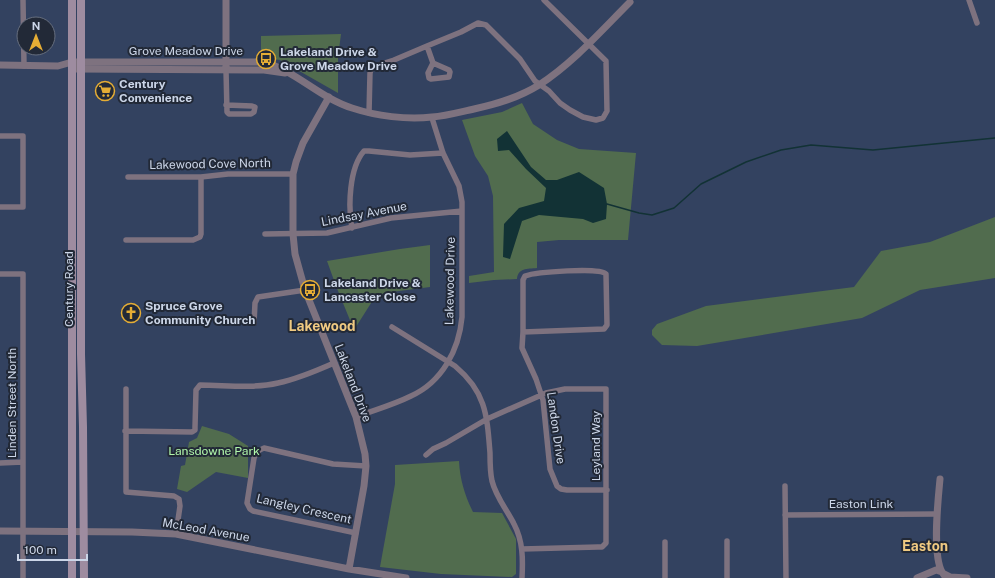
<svg xmlns="http://www.w3.org/2000/svg" width="995" height="578" font-family="'Public Sans',sans-serif">
  <style>
    .green { fill: #516c4e }
    .water { fill: #123235 }
    .lines { fill: none; stroke-linecap: round; stroke-linejoin: round }
    .stream { stroke: #123235; stroke-width: 1.5 }
    .minor { stroke: #7e727f; stroke-width: 5.5 }
    .tertiary { stroke: #7e727f; stroke-width: 7 }
    .secondary { stroke: #9e8ca0; stroke-width: 8 }
    .labels { text-anchor: middle; dominant-baseline: central; stroke-width: 4; stroke-linejoin: round; paint-order: stroke }
    .street-label { font-size: 12px; fill: #ccd6e8; stroke: #222937 }
    .poi-label { font-size: 12px; font-weight: bold; fill: #ccd6e8; stroke: #222937; text-anchor: start }
    .park-label { font-size: 12px; fill: #b1f7ab; stroke: #222937 }
    .quarter-label { font-size: 14px; font-weight: bold; fill: #f0ca82; stroke: #222937 }
  </style>
  <rect width="100%" height="100%" fill="#334260"/>
  <path class="green" d="M 341,34 L 338,57 L 338,93 L 280,60 L 261,57 L 261,36 Z
    M 522,103 L 533,124 L 557,140 L 579,149 L 636,153 L 628,240 L 559,240 L 537,242 L 537,268 C 527,269 518,268 517,279 L 494,280 L 469,283 L 469,276 L 494,272 L 493,196 L 488,176 L 475,156 L 462,120 L 502,112 Z
    M 995,217 L 995,278 L 920,290 L 862,318 L 697,346 L 662,345 L 652,335 L 652,330 L 657,324 L 706,306 L 854,287 L 881,251 L 930,242 Z
    M 430,245 L 430,287 L 384,293 L 373,300 L 354,330 L 336,286 L 327,261 L 400,249 Z
    M 202,426 L 229,434 L 248,446 L 248,478 L 216,472 L 187,492 L 177,489 L 181,466 L 185,465 L 189,442 L 197,438 Z
    M 459,461 C 460,480 465,496 473,512 L 502,513 L 516,539 L 516,574 L 512,577 L 441,574 L 380,567 L 395,484 L 395,465 Z"/>
  <path class="water" d="M 507,131 L 531,167 L 546,180 L 557,180 L 579,172 L 604,188 L 607,204 L 606,219 L 593,223 L 583,219 L 539,215 L 522,221 L 510,259 L 503,257 L 504,224 L 519,208 L 544,201 L 546,188 L 526,169 L 509,150 L 498,151 L 497,139 Z"/>
  <g class="lines">
    <path class="stream" d="M 607,204 L 639,213 L 652,215 L 674,208 L 701,184 L 746,162 L 781,150 L 811,145 L 873,150 L 995,138"/>
    <path class="minor" d="M 23,0 L 24,66
      M 969,0 L 977,23
      M 427,46 L 433,63 L 449,70 L 450,72 L 449,77 L 431,79 L 429,78 L 428,73 L 433,63
      M 226,105 L 252,106 L 255,107 L 254,112 L 251,114 L 229,114 L 227,112 L 226,70
      M 369,113 L 370,73 L 372,67 L 394,60 L 427,46 L 461,32 L 478,23 L 486,25 L 520,59 L 535,81 L 549,91 L 560,103 L 570,110 L 583,117 L 596,120 L 603,118 L 607,111 L 606,61 L 544,0
      M 0,136 L 23,136 L 23,207 L 0,207
      M 128,177 L 201,177 L 228,174 L 293,174
      M 352,228 C 348,207 349,168 364,151 L 369,151 L 410,155 L 443,153
      M 265,234 L 327,233 L 391,218 L 462,211
      M 126,240 L 193,240 L 200,237 L 201,234 L 201,177
      M 0,274 L 23,274 L 23,578
      M 254,323 L 255,303 L 258,297 L 305,290
      M 392,327 L 455,366 C 486,392 487,415 490,453 C 490,463 490,472 492,481 C 496,497 507,510 514,524 C 523,541 523,559 522,578
      M 523,332 L 604,329 L 607,325 L 606,274 C 600,267 536,272 525,276 L 523,280 L 523,332 L 522,348 L 536,379 L 543,400 L 550,469 L 557,486 L 561,489 L 567,490 L 607,490
      M 126,389 L 126,492 L 174,496 L 179,499 L 180,506 L 176,534
      M 356,417 C 374,410 393,405 411,396 C 442,382 459,350 462,317 L 462,202 L 459,186 L 443,153 L 432,118
      M 125,431 L 192,432 L 195,430 L 195,427 L 196,390 L 200,385 C 225,385 253,389 278,383 C 297,379 316,371 334,363
      M 426,455 L 433,449 L 446,443 L 487,419 L 546,393 L 565,389 L 606,389 L 606,543 L 602,547 L 598,547 L 522,549
      M 0,463 L 23,462
      M 785,486 L 786,578
      M 785,515 L 937,514
      M 356,533 L 253,511 L 250,509 L 247,503 L 254,458 C 256,453 258,450 264,448 L 333,464 L 366,466
      M 727,541 L 727,578
      M 665,542 L 665,578"/>
    <path class="tertiary" d="M 226,0 L 226,66
      M 0,65 L 58,66 L 72,62 L 264,62 C 296,71 320,98 352,108 C 376,116 407,120 432,117 C 446,116 460,112 474,109 C 497,104 518,98 539,85 C 573,63 601,31 630,2
      M 75,69 L 264,70 L 285,73
      M 329,97 L 303,143 L 296,162 L 293,174 L 293,234 L 295,254 L 305,290 L 356,417 L 365,454 L 366,466 L 364,486 L 349,569
      M 940,479 C 938,500 932,554 942,572
      M 0,531 L 132,532 L 176,534 L 349,569 L 406,578
      M 944,574 L 950,577 L 967,578
      M 917,578 L 936,570 L 942,572 L 946,578"/>
    <path class="secondary" d="M 72,0 L 72,578
      M 81,0 L 81,354 L 83,427 L 84,578"/>
  </g>
  <defs>
    <g id="bus-ring" transform="scale(1)"><circle r="9.5" fill="#222937" stroke="#e5ad35" stroke-width="1.5"/><path d="M-5-6H5V4H4V6H2V4H-2V6H-4V4H-5ZM-3.5-4V0h7V-4ZM-3.5 1.2v1.5H-2V1.2ZM2 1.2v1.5H3.5V1.2Z" fill="#e5ad35"/></g>
    <g id="supermarket-ring" transform="scale(1)"><circle r="9.5" fill="#222937" stroke="#e5ad35" stroke-width="1.5"/><path d="M-6-5.5h2.5l.6 2H6L4.5 2H-2.5L-4.4-4H-6ZM-1.5 3.2a1.3 1.3 0 1 0 .1 0ZM3 3.2a1.3 1.3 0 1 0 .1 0Z" fill="#e5ad35"/></g>
    <g id="church-ring" transform="scale(1)"><circle r="9.5" fill="#222937" stroke="#e5ad35" stroke-width="1.5"/><path d="M-1.2-6h2.4v3.5h3.3v2.4h-3.3V6h-2.4V-.1h-3.3v-2.4h3.3Z" fill="#e5ad35"/></g>
  </defs>
  <g fill-rule="evenodd">
    <use href="#bus-ring" x="266" y="59"/>
    <use href="#supermarket-ring" x="105" y="91"/>
    <use href="#bus-ring" x="310" y="290"/>
    <use href="#church-ring" x="131" y="313"/>
  </g>
  <g class="labels">
    <g class="street-label">
      <text x="186" y="51">Grove Meadow Drive</text>
      <text transform="translate(210 164) rotate(-1)">Lakewood Cove North</text>
      <text transform="translate(364 214) rotate(-11)">Lindsay Avenue</text>
      <text transform="translate(450 281) rotate(-89)">Lakewood Drive</text>
      <text transform="translate(69 289) rotate(-90)">Century Road</text>
      <text transform="translate(353 383) rotate(69)">Lakeland Drive</text>
      <text transform="translate(12 403) rotate(-90)">Linden Street North</text>
      <text transform="translate(556 428) rotate(82)">Landon Drive</text>
      <text transform="translate(596 446) rotate(-90)">Leyland Way</text>
      <text x="861" y="504">Easton Link</text>
      <text transform="translate(304 509) rotate(13)">Langley Crescent</text>
      <text transform="translate(206 530) rotate(10)">McLeod Avenue</text>
    </g>
    <g class="poi-label">
      <text x="280" y="52">Lakeland Drive &amp;<tspan x="280" dy="14">Grove Meadow Drive</tspan></text>
      <text x="119" y="84">Century<tspan x="119" dy="14">Convenience</tspan></text>
      <text x="324" y="283">Lakeland Drive &amp;<tspan x="324" dy="14">Lancaster Close</tspan></text>
      <text x="145" y="306">Spruce Grove<tspan x="145" dy="14">Community Church</tspan></text>
    </g>
    <g class="park-label">
      <text x="214" y="451">Lansdowne Park</text>
    </g>
    <g class="quarter-label">
      <text x="322" y="326">Lakewood</text>
      <text x="925" y="546">Easton</text>
    </g>
  </g>
  <g transform="translate(36 36)"><circle r="19" fill="#222937" stroke="#666e7e"/>
  <path d="M0-3L7 15L0 10L-7 15Z" fill="#e5ad35"/>
  <text y="-6" font-size="11" font-weight="bold" text-anchor="middle" fill="#ccd6e8">N</text>
  </g>
  <path d="M18 554v6h69v-6" fill="none" stroke="#ccd6e8" stroke-width="2"/>
  <text x="24" y="554" font-size="12" fill="#ccd6e8" stroke="#222937" stroke-width="3" paint-order="stroke">100 m</text>
</svg>
